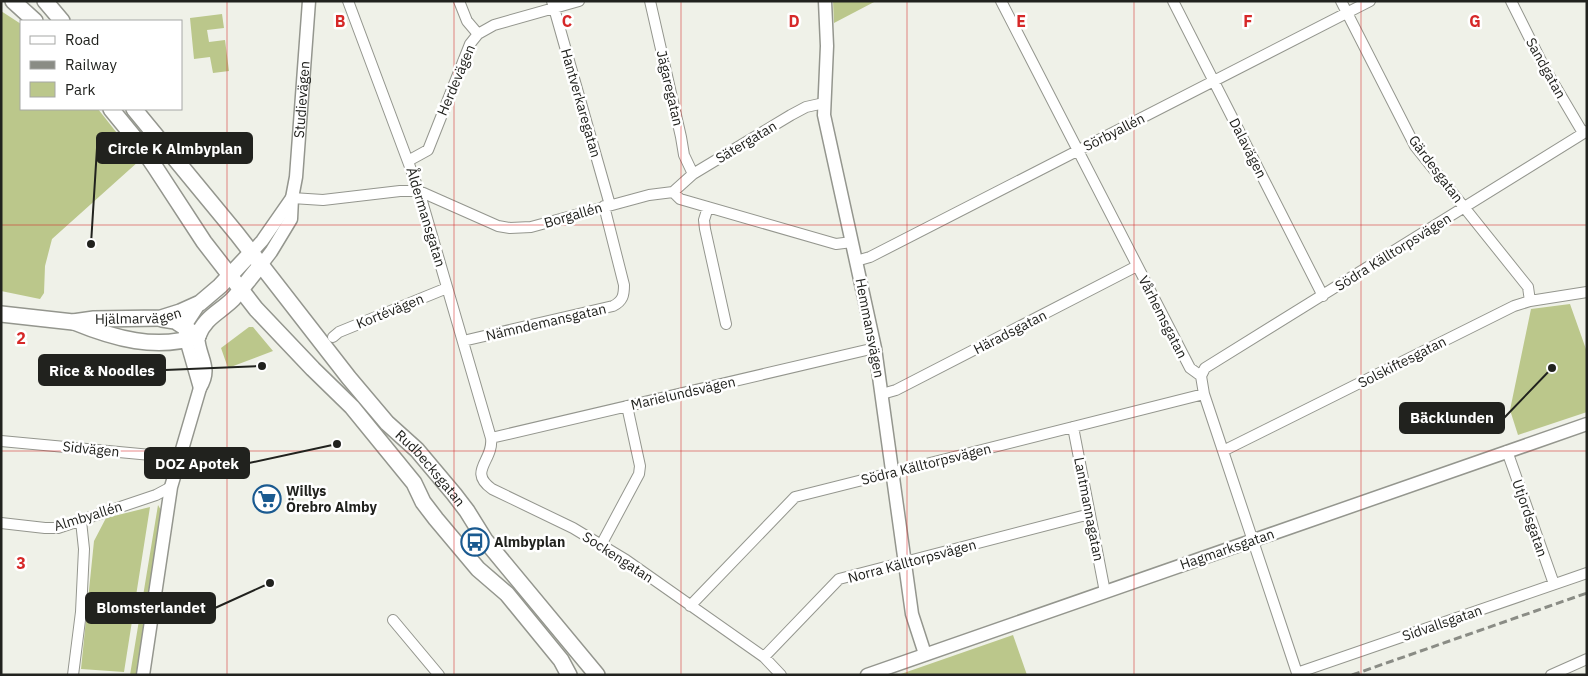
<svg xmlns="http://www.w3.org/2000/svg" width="1588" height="676" font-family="'IBM Plex Sans',sans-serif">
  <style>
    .green { fill: #bbc78b }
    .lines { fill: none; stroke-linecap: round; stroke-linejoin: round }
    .minor-casing { stroke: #94968e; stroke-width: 12 }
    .tertiary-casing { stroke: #94968e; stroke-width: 15 }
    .secondary-casing { stroke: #94968e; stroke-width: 18 }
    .minor { stroke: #fff; stroke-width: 10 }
    .tertiary { stroke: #fff; stroke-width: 12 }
    .secondary { stroke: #fff; stroke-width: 15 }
    .rail { stroke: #8a8c85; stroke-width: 3; stroke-dasharray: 8 4; stroke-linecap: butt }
    .grid { fill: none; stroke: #d62828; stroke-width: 1; stroke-opacity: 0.55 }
    .labels { text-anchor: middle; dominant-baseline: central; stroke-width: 5; stroke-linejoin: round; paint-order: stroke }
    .street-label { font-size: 14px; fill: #21221e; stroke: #fff }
    .poi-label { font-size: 14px; font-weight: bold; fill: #21221e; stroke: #fff; text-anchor: start }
    .grid-label { font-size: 16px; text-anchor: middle; font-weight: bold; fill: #d62828; stroke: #fff; stroke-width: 5; stroke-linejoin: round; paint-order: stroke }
    .leader { fill: none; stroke: #21221e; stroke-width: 2 }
    .callout-dot { fill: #21221e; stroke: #fff; stroke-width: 2 }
    .callout { fill: #21221e; stroke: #21221e; stroke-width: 2 }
    .callout-label { font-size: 15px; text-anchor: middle; font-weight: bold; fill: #fff }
  </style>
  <rect width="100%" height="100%" fill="#eff1e8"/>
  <path class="green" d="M 833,1 L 876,1 L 834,23 Z
    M 1,11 L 21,24 L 21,109 L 98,109 L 139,161 L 52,239 L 45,266 L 44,293 L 40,299 L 1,291 Z
    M 222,14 L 224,28 L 207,30 L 209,42 L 225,40 L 229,71 L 213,73 L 210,57 L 194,59 L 190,18 Z
    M 1570,304 L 1587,352 L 1587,412 L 1518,435 L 1510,410 L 1531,309 Z
    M 249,327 L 253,327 L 273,351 L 228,368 L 221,348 Z
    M 158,505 L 162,512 L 136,675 L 130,675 Z
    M 150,507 L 124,672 L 81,669 L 94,541 L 106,518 Z
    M 1013,635 L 1027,675 L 898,675 Z"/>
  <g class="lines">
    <g class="minor-casing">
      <path id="minor" d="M 348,1 L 419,191 L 491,438 C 494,461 467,471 492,489 L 573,528 L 626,560 L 764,657 L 781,675
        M 459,1 L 467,21 L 478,34
        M 552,1 L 610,205
        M 650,1 L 681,137 L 684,155 L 693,174
        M 1001,1 L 1190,368 L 1201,376
        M 1173,1 L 1323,296
        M 1341,1 L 1415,146 L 1528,287 L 1530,301
        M 1511,1 L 1544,67 L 1583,133
        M 408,161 L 428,150 L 470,44 L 478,34 L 494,25 L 579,1
        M 673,192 L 693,174 L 791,115 L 806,107 L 824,103
        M 292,198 L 323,200 L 400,191 L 419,191 L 498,226 L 510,228 L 531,227 L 649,195 L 673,192 L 680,199 L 836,244 L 852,242
        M 708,207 L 704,220 L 705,229 L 726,324
        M 856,261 L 870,257 L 1370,1
        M 333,337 L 339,332 L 447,288
        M 463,341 L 613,306 C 623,301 624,295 624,285 L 604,206
        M 1201,376 L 1204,394 L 1297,673 L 1587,573
        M 1201,376 L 1205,368 L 1587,131
        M 882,394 L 896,390 L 1137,266
        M 1073,427 L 1105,592
        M 491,438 L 875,348
        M 1,441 L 151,455 L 167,458 L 179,463
        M 1223,451 L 1514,306 L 1530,301 L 1587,292
        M 1507,451 L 1554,584
        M 1,523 L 45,528 L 58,528 L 156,495 L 171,487
        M 601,545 L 639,474 L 640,466 L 627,406
        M 690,606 L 795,497 L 1204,394
        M 393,620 L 439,675
        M 764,657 L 839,579 L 1090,514
        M 73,675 L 81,612 L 84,549 L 81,521
        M 1551,675 L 1587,659"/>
    </g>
    <g class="tertiary-casing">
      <g id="tertiary">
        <path d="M 825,1 L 827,46 L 824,115 L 875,348 L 912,614 L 925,654"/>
        <path d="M 251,253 L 262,241 L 292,198"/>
        <path id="s1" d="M 261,265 L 271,252 L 291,219 L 292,198 L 296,177 L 309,1"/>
        <path d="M 200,303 L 185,326 L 185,336 L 200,388"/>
        <path d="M 143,675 L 171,487 L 200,388 C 213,367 199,358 198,336"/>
        <path d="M 867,675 L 1587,424"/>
      </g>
    </g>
    <g class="secondary-casing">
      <g id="secondary">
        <path d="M 13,1 L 35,21"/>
        <path d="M 45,1 L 62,21"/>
        <path d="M 111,109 L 138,142 L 155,167 L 204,242 L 256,309 L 313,369 L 352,407 L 414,483 L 423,502 L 436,519 L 478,569 L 507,594 L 561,660 L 569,675"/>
        <path id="s2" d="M 134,109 L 237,234 L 349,378 L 387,423 L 417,450 L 454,494 L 467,511 L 485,540 L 597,675"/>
        <path id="s3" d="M 1,314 L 73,322 L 94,319 L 161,318 L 180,312 L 200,303 L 220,286 L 251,253"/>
        <path d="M 162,319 L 175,321 L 198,336"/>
        <path d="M 74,322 C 113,338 157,351 198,336"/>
        <path d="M 198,336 C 204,318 220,312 233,299 C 243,288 251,276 261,265"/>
      </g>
    </g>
    <use href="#minor" class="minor"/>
    <use href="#tertiary" class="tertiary"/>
    <use href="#secondary" class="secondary"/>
    <path class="rail" d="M 1352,675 L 1587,593"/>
  </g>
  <path class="grid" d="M 227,1 L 227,675M 454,1 L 454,675M 681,1 L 681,675M 907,1 L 907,675M 1134,1 L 1134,675M 1361,1 L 1361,675M 1,225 L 1587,225M 1,451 L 1587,451"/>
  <defs>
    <g id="supermarket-ring" transform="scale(1.4375)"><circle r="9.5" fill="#fff" stroke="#1a5a90" stroke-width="1.5"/><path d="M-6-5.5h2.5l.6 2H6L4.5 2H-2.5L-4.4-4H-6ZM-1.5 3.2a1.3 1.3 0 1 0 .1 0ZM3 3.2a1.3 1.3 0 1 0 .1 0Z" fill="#1a5a90"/></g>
    <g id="bus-ring" transform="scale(1.4375)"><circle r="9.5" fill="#fff" stroke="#1a5a90" stroke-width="1.5"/><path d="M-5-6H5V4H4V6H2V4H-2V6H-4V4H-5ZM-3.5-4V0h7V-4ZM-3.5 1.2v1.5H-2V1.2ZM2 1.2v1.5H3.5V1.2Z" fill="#1a5a90"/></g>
  </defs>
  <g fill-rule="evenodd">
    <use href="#supermarket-ring" x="267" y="499"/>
    <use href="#bus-ring" x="475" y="542"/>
  </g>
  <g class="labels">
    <g class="street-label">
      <text transform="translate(1546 68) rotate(61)">Sandgatan</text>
      <text transform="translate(456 80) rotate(-67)">Herdevägen</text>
      <text transform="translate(670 88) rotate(77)">Jägaregatan</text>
      <text stroke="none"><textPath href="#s1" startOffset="175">Studievägen</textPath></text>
      <text transform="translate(581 103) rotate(74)">Hantverkaregatan</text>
      <text transform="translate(1114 132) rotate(-27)">Sörbyallén</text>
      <text transform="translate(746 142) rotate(-31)">Sätergatan</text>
      <text transform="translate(1248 148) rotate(63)">Dalavägen</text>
      <text transform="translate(1436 169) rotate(53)">Gärdesgatan</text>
      <text transform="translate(573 215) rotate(-16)">Borgallén</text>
      <text transform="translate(426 217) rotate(73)">Åldermansgatan</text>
      <text transform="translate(1393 252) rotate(-32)">Södra Källtorpsvägen</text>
      <text transform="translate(390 311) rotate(-22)">Kortévägen</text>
      <text stroke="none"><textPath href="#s3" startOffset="138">Hjälmarvägen</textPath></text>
      <text transform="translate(1163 317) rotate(63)">Vårhemsgatan</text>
      <text transform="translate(546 322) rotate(-13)">Nämndemansgatan</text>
      <text transform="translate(870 328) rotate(79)">Hemmansvägen</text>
      <text transform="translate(1010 332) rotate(-27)">Häradsgatan</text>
      <text transform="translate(1402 362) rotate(-27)">Solskiftesgatan</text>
      <text transform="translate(683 393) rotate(-13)">Marielundsvägen</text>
      <text transform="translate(91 449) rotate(6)">Sidvägen</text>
      <text transform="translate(926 464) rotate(-14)">Södra Källtorpsvägen</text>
      <text stroke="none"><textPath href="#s2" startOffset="466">Rudbecksgatan</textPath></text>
      <text transform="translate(1089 509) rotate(79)">Lantmannagatan</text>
      <text transform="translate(88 516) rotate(-17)">Almbyallén</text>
      <text transform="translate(1530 518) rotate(71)">Utjordsgatan</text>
      <text transform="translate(1227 549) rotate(-19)">Hagmarksgatan</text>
      <text transform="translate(618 557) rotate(33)">Sockengatan</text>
      <text transform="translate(912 561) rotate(-15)">Norra Källtorpsvägen</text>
      <text transform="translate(1442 623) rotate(-19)">Sidvallsgatan</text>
    </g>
    <g class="poi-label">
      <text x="286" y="491">Willys<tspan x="286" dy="16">Örebro Almby</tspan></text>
      <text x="494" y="542">Almbyplan</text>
    </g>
  </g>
  <g class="grid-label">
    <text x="340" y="27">B</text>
    <text x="567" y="27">C</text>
    <text x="794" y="27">D</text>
    <text x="1021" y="27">E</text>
    <text x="1248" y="27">F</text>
    <text x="1475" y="27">G</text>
    <text x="21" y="344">2</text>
    <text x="21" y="569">3</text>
  </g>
  <path class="leader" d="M91 244L97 148M262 366L165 370M1552 368L1504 418M337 444L249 463M270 583L215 608"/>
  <g class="callout-dot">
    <circle cx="91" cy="244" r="5"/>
    <circle cx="262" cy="366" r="5"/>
    <circle cx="1552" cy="368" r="5"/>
    <circle cx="337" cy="444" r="5"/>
    <circle cx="270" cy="583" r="5"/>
  </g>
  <g class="callout">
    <rect x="97" y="133" width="155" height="30" rx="5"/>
    <rect x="39" y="355" width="126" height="30" rx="5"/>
    <rect x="1400" y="403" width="104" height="30" rx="5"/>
    <rect x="145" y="448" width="104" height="30" rx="5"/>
    <rect x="86" y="593" width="129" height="30" rx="5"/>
  </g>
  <g class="callout-label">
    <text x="175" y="154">Circle K Almbyplan</text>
    <text x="102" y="376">Rice &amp; Noodles</text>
    <text x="1452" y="423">Bäcklunden</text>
    <text x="197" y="469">DOZ Apotek</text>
    <text x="151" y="613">Blomsterlandet</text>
  </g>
  <rect width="1588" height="676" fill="none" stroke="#21221e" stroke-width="5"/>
  <rect x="20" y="20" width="162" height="90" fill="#ffffff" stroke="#a6a7a5"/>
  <rect x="30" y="36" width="25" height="8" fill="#ffffff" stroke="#a6a7a5"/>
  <text x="65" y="45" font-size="15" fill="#21221e">Road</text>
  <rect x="30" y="61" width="25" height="8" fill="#8a8c85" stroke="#a6a7a5"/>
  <text x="65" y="70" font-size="15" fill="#21221e">Railway</text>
  <rect x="30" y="82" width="25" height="15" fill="#bbc78b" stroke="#a6a7a5"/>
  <text x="65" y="95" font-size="15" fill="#21221e">Park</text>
</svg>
